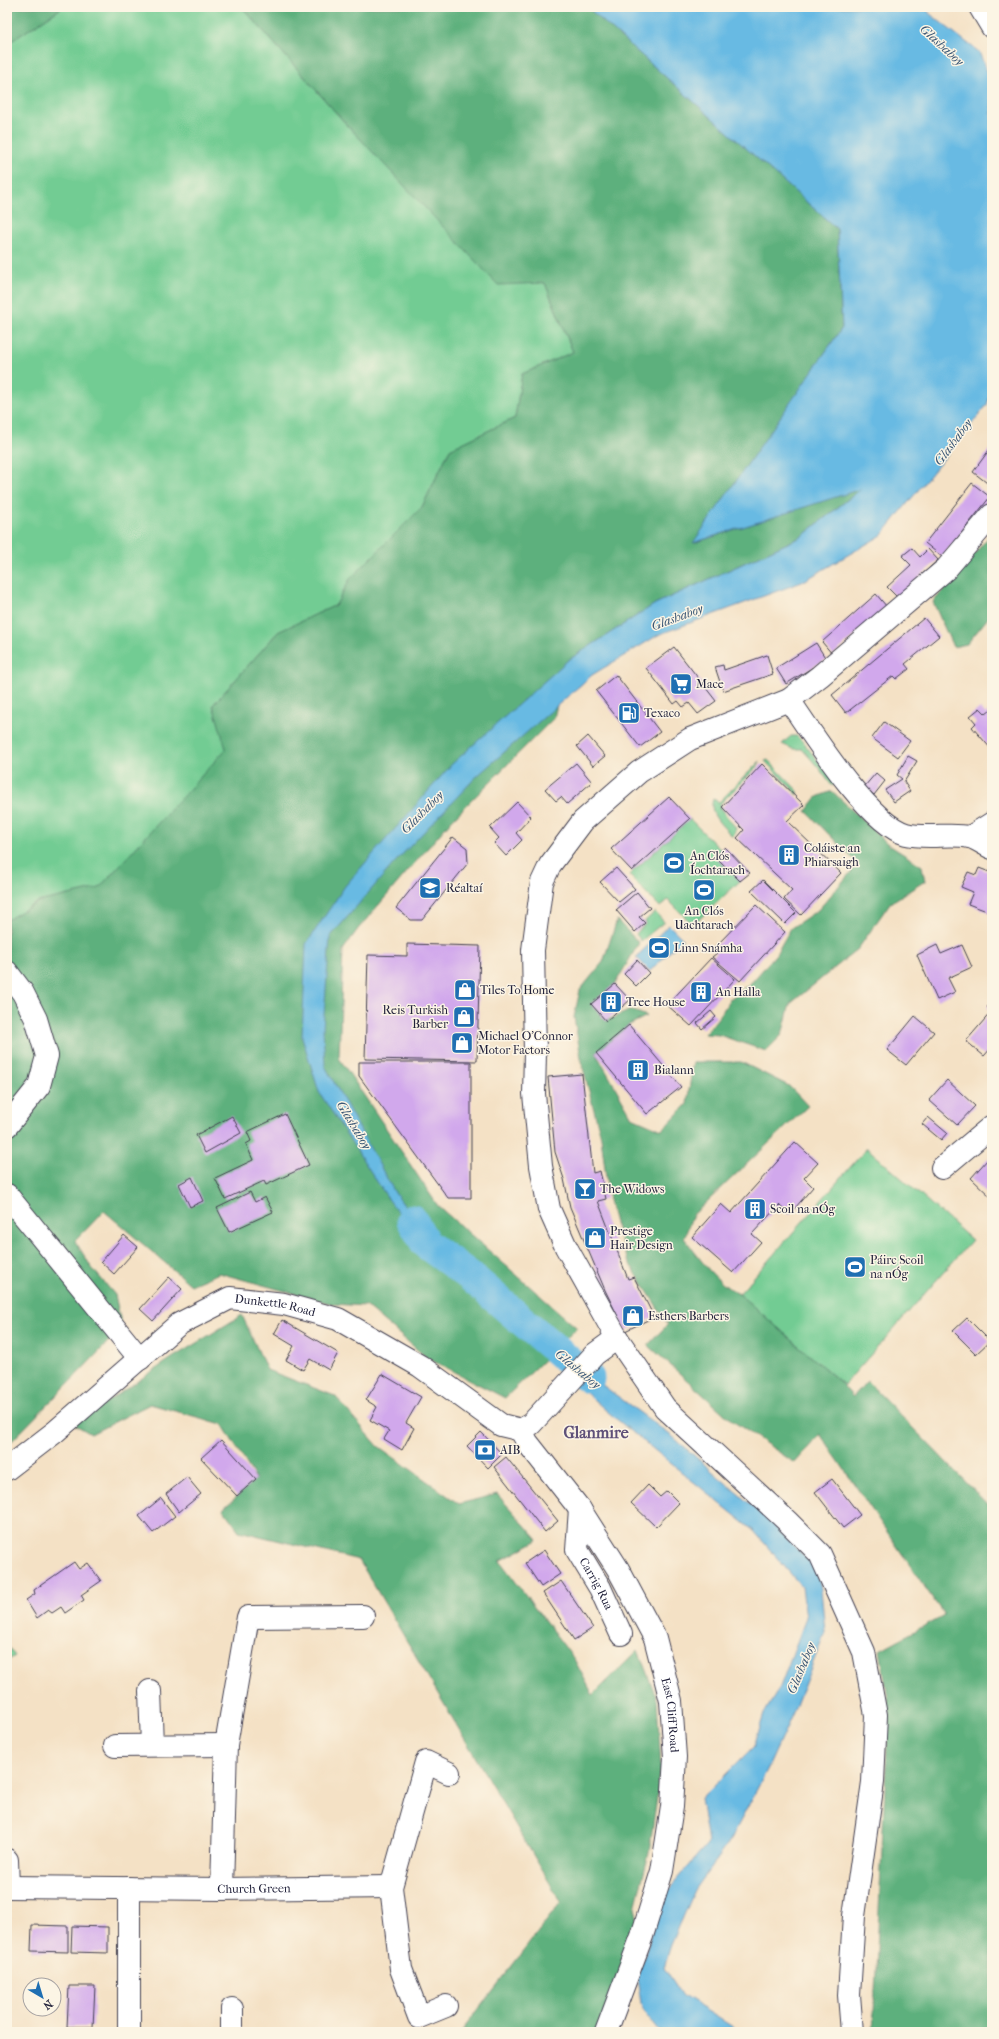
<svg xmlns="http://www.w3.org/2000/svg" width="999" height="2039" font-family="'IM FELL French Canon',serif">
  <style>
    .green { fill: #72cc93; stroke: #4a7767 }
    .forest { fill: #5db07d; stroke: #40695c }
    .water { fill: #67bae3; stroke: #446e8f }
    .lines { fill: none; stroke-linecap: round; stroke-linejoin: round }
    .river { stroke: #67bae3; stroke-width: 31 }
    .building { fill: #d1a8ec }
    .minor-casing { stroke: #423f50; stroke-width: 24 }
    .major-casing { stroke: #423f50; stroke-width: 24 }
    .minor { stroke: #fff; stroke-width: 22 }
    .major { stroke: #fff; stroke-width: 22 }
    .labels { text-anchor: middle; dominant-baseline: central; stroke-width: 3; stroke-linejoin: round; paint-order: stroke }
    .poi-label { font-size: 12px; fill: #22223b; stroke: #fcf5e5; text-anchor: start }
    .street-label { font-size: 12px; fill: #22223b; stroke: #fcf5e5 }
    .water-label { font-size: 13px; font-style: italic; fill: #3a5776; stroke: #fcf5e5 }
    .district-label { font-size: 16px; font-weight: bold; fill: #5f5179; stroke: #fcf5e5 }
  </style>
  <rect width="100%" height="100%" fill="#fcf5e5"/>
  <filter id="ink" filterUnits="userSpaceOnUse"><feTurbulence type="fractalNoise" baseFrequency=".025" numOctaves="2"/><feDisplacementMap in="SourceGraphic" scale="8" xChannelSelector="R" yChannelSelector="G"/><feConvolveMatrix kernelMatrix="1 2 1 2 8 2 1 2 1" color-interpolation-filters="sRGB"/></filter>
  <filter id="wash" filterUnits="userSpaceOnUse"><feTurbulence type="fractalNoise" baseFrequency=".012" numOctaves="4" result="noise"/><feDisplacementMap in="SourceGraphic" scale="16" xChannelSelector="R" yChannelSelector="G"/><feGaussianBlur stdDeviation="0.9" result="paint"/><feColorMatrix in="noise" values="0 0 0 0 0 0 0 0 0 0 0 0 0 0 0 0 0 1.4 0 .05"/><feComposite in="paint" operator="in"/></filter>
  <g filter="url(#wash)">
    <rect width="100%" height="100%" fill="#f4e1c5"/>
    <path class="green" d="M 63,7 L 242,7 L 348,126 L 545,283 L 573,352 L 522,374 L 515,418 L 450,449 L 422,507 L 350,579 L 336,605 L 278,632 L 213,705 L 227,749 L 99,889 L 38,902 L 7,920 L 7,44 Z
      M 791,736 L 797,736 L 802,741 L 836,783 L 832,786 L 818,767 L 802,749 L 793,749 L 782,744 Z
      M 768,760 L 798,791 L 798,795 L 765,761 Z
      M 760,761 L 757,767 L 720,804 L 720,808 L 736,828 L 733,837 C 723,826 708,815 713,799 L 719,802 Z
      M 690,819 L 721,850 L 715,856 L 740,881 L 693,925 L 668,900 L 660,907 L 629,875 Z
      M 655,912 L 664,922 L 641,941 L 636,934 L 646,923 L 645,921 Z
      M 867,1148 L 972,1240 L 844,1385 L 739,1294 Z
      M 7,1645 L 15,1656 L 7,1661 Z"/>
    <path class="forest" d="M 17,7 L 63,7 L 7,44 L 7,14 Z
      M 242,7 L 587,7 L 837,229 L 842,328 L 694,543 L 862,488 L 801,537 L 655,604 L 567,661 L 554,718 L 451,821 L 358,929 L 343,950 L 339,1058 L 438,1206 L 577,1328 L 505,1398 L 427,1358 L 366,1306 L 332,1304 L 219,1273 L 191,1285 L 104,1211 L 75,1241 L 92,1268 L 115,1295 L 122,1327 L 94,1357 L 7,1446 L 7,920 L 38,902 L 99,888 L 226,749 L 213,705 L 278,632 L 336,605 L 350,579 L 422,507 L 450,449 L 515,418 L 522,374 L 573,352 L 545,283 L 498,285 L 348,126 Z
      M 992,533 L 992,613 L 967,644 L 953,647 L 933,602 Z
      M 832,791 L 889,845 L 922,866 L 925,881 L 890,903 L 858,949 L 790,1004 L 782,1035 L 766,1051 L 719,1035 L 705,1034 L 721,1014 L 730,999 L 752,982 L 776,954 L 791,928 L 818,910 L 858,864 L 806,811 L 817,797 Z
      M 617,920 L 639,943 L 615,984 L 591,1004 L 606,1021 L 631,1010 L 647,1016 L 629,1025 L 596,1053 L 632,1117 L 662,1130 L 687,1104 L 693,1062 L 741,1062 L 789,1086 L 808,1106 L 693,1215 L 684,1238 C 700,1258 715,1283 739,1294 L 839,1381 L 853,1397 L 867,1381 L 992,1509 L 992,2032 L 873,2032 L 889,1705 L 880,1650 L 944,1615 L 820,1434 L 795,1463 L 731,1420 L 648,1345 L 668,1324 L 628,1261 L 615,1223 L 609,1201 L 601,1137 L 582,1064 L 574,1017 L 580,990 L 603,962 Z
      M 242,1315 L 267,1370 L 335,1396 L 378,1446 L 459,1504 L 497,1494 L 538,1540 L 500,1561 L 574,1659 L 593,1695 L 638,1650 L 657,1699 L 661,1768 L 649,1853 L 635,1908 L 642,1936 L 606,2032 L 461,2032 L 561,1902 L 359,1560 L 239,1531 L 223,1509 L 256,1479 L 222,1424 L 150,1404 L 91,1434 L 74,1424 L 172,1358 Z"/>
    <path class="water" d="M 587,7 L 925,7 L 930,14 L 979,52 L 992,83 L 992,386 L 987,405 L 882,535 L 802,582 L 660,634 L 592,675 L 476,777 L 396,861 L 330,937 L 323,1028 L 325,1066 L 395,1193 L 439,1253 L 556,1351 L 673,1437 L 766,1518 L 816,1568 L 821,1589 L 825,1632 L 796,1706 L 768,1768 L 731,1839 L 695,1890 L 671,1945 L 664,1967 L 683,1996 L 741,2032 L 660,2032 L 642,2009 L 637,1979 L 665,1893 L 708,1843 L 701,1799 L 754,1746 L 764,1714 L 780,1687 L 806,1618 L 802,1587 L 754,1531 L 609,1413 L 433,1259 L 389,1200 L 319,1092 L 302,1037 L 306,944 L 345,886 L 452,764 L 567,661 L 655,604 L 801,537 L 861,489 L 693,543 L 842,328 L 837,229 Z
      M 669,925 L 683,939 L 650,971 L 636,957 Z"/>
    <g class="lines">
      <path class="river" d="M 412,1220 L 426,1244 L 470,1276 L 589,1378"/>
    </g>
    <g id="blocks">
      <path class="building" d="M 992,446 L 992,485 L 991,486 L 973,472 Z
        M 972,483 L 990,497 L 942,557 L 925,543 Z
        M 912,548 L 920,557 L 928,549 L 938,560 L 897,597 L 887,587 L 911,565 L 902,556 Z
        M 876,594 L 887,607 L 833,655 L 822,642 Z
        M 924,618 L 939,636 L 905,664 L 909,669 L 896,679 L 893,676 L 846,713 L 832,695 Z
        M 816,643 L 826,659 L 786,684 L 776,668 Z
        M 674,647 L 716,701 L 698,714 L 689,703 L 683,707 L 678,701 L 674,704 L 646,668 Z
        M 767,655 L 773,674 L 723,691 L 715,667 L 723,665 L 724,670 Z
        M 616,675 L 660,732 L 640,747 L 596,691 Z
        M 980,708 L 986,714 L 991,710 L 992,711 L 992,750 L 972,727 L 976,723 L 970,716 Z
        M 884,722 L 910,741 L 898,757 L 872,738 Z
        M 588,736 L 605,756 L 593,766 L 577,746 Z
        M 908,756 L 917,761 L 904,782 L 910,791 L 894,802 L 885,790 L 902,779 L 897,775 Z
        M 576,763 L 592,782 L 567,804 L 561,797 L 556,801 L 545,789 Z
        M 762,764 L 804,805 L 787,821 L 841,873 L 801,915 L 784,899 L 792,890 L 737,838 L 744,830 L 722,807 Z
        M 876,773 L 885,781 L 874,795 L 864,787 Z
        M 669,797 L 690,819 L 632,871 L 611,849 Z
        M 517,802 L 531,817 L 516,833 L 522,840 L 506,856 L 494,843 L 499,838 L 490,828 Z
        M 453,837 L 467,848 L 468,863 L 422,920 L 411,920 L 396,908 Z
        M 725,847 L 750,873 L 740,881 L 715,856 Z
        M 616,868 L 635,889 L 619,902 L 600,882 Z
        M 979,868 L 992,873 L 992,913 L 968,904 L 973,892 L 961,887 L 968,872 L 976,875 Z
        M 763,880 L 796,913 L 785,924 L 751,891 Z
        M 637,892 L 650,908 L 639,917 L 645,923 L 635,932 L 616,910 Z
        M 756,905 L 785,932 L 740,981 L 712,957 L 717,953 L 713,949 Z
        M 407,944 L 480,946 L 477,1061 L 365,1059 L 368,955 L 407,956 Z
        M 937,945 L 941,954 L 962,945 L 972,967 L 948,978 L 955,992 L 937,1000 L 917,955 Z
        M 711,958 L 735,979 L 691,1026 L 667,1005 Z
        M 637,960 L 649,973 L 636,986 L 624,974 Z
        M 615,984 L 630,1000 L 606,1021 L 591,1004 Z
        M 992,1002 L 992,1047 L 984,1056 L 966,1041 L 992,1011 L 987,1007 Z
        M 711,1011 L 716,1017 L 702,1029 L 697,1023 Z
        M 915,1016 L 934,1032 L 906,1065 L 887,1050 Z
        M 629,1025 L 681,1087 L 647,1114 L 596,1053 Z
        M 359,1062 L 471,1062 L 471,1198 L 448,1198 L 359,1076 Z
        M 582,1074 L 593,1173 L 600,1171 L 606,1199 L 598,1201 L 628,1279 L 634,1277 L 654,1317 L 625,1331 L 605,1290 L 570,1207 L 564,1179 L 555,1152 L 548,1077 Z
        M 947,1080 L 975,1106 L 957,1125 L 929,1100 Z
        M 285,1114 L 309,1165 L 266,1185 L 264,1181 L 225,1199 L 215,1178 L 253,1160 L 246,1144 L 251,1141 L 247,1132 Z
        M 232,1116 L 241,1133 L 205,1153 L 196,1135 Z
        M 928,1117 L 947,1133 L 941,1140 L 922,1124 Z
        M 795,1142 L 818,1163 L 804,1178 L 813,1187 L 789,1215 L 779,1205 L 752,1234 L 761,1242 L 733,1273 L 692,1237 L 721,1204 L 731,1213 Z
        M 988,1159 L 992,1163 L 992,1198 L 971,1178 Z
        M 192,1177 L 203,1201 L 190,1207 L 179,1184 Z
        M 250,1192 L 255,1202 L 265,1197 L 273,1212 L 229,1232 L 217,1208 Z
        M 124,1235 L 138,1247 L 114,1274 L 101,1262 Z
        M 169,1277 L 182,1289 L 153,1321 L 140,1309 Z
        M 967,1318 L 990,1341 L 976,1354 L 953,1331 Z
        M 282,1320 L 338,1353 L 329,1370 L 310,1359 L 303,1370 L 286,1360 L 294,1346 L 274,1334 Z
        M 382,1374 L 421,1397 L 406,1423 L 414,1428 L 402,1450 L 384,1439 L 389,1431 L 370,1420 L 377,1407 L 366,1400 Z
        M 481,1432 L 502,1454 L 488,1468 L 467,1446 Z
        M 221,1440 L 256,1479 L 237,1496 L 201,1458 Z
        M 506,1457 L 558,1521 L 545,1532 L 494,1467 Z
        M 187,1477 L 201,1494 L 179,1512 L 166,1494 Z
        M 832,1479 L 860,1515 L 843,1528 L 815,1492 Z
        M 648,1485 L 660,1497 L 667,1491 L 679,1503 L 656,1527 L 631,1503 Z
        M 161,1498 L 175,1516 L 153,1533 L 139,1516 Z
        M 544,1550 L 560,1574 L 541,1587 L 525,1563 Z
        M 74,1562 L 79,1569 L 88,1563 L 101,1581 L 81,1595 L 84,1600 L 65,1613 L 61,1607 L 52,1613 L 48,1610 L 37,1618 L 26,1600 L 35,1594 L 34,1590 Z
        M 561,1581 L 593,1628 L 574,1640 L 543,1593 Z
        M 32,1925 L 68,1926 L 68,1952 L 31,1951 Z
        M 72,1926 L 108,1927 L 108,1953 L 71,1952 Z
        M 69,1986 L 95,1986 L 93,2027 L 67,2027 Z
        M 65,2030 L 88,2031 L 88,2032 L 65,2032 Z"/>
    </g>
  </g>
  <g filter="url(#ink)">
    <use href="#blocks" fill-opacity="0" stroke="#423f50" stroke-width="1"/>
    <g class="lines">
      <g class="minor-casing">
        <g id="minor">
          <path d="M 789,700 C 811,732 869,824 906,834 C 926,839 951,833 970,837 C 977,839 985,845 992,848"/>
          <path d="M 970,837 L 992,823"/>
          <path d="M 7,972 L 23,993 L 36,1019 L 47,1056 L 39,1086 L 7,1126"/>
          <path d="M 942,1168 L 992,1126"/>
          <path d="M 7,1195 L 140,1359"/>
          <path id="s1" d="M 521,1430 L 527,1442 L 579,1508 L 618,1569 L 655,1638 L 671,1701 L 675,1757 L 672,1807 L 662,1871 L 642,1936 L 606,2032"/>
          <path d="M 521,1430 L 531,1424 L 595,1354 L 617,1338"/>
          <path id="s2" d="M 7,1469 L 55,1432 L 179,1324 L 230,1298 L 284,1304 L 338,1319 L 420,1366 L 501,1425 L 521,1430"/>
          <path id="s3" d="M 580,1509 L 577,1550 L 600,1588 L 621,1634"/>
          <path d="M 150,1691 L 152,1745"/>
          <path d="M 115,1746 L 226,1745"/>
          <path d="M 7,1860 L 8,1887"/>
          <path id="s4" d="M 7,1887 L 222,1889 L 391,1887"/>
          <path d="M 222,1889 L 226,1745 L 248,1617 L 363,1616"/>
          <path d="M 446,2006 L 419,2017 L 401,1969 L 391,1887 L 426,1762 L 449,1773"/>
          <path d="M 232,2009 L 232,2032"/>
          <path d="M 129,2032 L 129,1888"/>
        </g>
      </g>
      <g class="major-casing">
        <path id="major" d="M 980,7 L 992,27
          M 852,2032 L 849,1995 L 854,1916 L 873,1782 L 876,1715 L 864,1652 L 820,1554 L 787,1521 L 665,1408 L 617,1338 L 566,1247 L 549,1209 L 541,1166 L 534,1094 L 535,1053 L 533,950 L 542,882 L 550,865 L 583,821 L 639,772 L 690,739 L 789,700 L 820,676 L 946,569 L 992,515"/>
      </g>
      <use href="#minor" class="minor"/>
      <use href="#major" class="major"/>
    </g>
  </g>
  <defs>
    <g id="supermarket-square" transform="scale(1.15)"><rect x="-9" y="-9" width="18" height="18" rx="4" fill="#1f6fb2" stroke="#fcf5e5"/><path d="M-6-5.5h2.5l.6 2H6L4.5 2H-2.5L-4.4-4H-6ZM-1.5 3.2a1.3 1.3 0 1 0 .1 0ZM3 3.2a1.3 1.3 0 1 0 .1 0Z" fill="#fff"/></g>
    <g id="fuel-square" transform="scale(1.15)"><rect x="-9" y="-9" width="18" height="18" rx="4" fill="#1f6fb2" stroke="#fcf5e5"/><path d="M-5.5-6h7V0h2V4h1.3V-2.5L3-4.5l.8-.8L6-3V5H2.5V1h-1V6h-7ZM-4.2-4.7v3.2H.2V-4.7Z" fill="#fff"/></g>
    <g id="building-square" transform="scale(1.15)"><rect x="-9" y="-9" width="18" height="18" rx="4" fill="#1f6fb2" stroke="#fcf5e5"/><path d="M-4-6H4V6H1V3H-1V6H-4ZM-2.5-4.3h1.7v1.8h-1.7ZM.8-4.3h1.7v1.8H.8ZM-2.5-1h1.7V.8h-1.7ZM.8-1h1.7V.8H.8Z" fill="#fff"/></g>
    <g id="stadium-square" transform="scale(1.15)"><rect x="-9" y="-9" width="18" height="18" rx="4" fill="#1f6fb2" stroke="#fcf5e5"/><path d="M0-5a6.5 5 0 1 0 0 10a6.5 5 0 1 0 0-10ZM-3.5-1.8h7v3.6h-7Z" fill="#fff"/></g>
    <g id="school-square" transform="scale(1.15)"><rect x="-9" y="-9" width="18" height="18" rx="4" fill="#1f6fb2" stroke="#fcf5e5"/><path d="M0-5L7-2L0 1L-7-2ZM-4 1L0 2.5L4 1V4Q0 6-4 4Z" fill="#fff"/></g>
    <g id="shop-square" transform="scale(1.15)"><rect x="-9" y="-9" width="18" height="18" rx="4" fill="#1f6fb2" stroke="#fcf5e5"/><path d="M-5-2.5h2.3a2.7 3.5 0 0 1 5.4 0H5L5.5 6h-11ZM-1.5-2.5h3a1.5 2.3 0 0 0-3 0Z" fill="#fff"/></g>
    <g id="bar-square" transform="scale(1.15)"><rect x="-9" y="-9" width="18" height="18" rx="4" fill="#1f6fb2" stroke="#fcf5e5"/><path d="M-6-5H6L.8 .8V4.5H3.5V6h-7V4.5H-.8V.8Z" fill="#fff"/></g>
    <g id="bank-square" transform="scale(1.15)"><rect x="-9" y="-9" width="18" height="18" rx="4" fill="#1f6fb2" stroke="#fcf5e5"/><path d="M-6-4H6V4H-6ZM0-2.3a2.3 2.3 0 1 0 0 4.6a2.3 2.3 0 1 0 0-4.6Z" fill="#fff"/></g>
  </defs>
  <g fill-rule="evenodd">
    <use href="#supermarket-square" x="681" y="684"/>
    <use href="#fuel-square" x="629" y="713"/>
    <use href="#building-square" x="789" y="855"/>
    <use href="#stadium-square" x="674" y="863"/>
    <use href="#school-square" x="430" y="888"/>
    <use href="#stadium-square" x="704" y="890"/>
    <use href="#stadium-square" x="659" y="948"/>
    <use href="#shop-square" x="465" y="990"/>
    <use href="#building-square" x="701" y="992"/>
    <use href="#building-square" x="611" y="1002"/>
    <use href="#shop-square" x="464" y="1017"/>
    <use href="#shop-square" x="462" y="1043"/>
    <use href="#building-square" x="638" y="1070"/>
    <use href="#bar-square" x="585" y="1189"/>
    <use href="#building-square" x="755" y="1209"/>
    <use href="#shop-square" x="595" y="1238"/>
    <use href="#stadium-square" x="855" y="1267"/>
    <use href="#shop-square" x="633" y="1316"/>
    <use href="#bank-square" x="485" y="1450"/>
  </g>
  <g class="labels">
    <g class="poi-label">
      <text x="696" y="684">Mace</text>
      <text x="644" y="713">Texaco</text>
      <text x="804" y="848">Coláiste an<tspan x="804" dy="14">Phiarsaigh</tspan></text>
      <text x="690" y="856">An Clós<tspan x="690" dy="14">Íochtarach</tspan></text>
      <text x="446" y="888">Réaltaí</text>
      <text x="704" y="911" text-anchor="middle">An Clós<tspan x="704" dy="14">Uachtarach</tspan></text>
      <text x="674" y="948">Linn Snámha</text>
      <text x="480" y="990">Tiles To Home</text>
      <text x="716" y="992">An Halla</text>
      <text x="626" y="1002">Tree House</text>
      <text x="448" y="1010" text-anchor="end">Reis Turkish<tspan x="448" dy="14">Barber</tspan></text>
      <text x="478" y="1036">Michael O'Connor<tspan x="478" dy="14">Motor Factors</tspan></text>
      <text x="654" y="1070">Bialann</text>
      <text x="600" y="1189">The Widows</text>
      <text x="770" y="1209">Scoil na nÓg</text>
      <text x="610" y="1231">Prestige<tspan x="610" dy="14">Hair Design</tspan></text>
      <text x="870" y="1260">Páirc Scoil<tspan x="870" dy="14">na nÓg</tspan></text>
      <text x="648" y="1316">Esthers Barbers</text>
      <text x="500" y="1450">AIB</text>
    </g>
    <g class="street-label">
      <text stroke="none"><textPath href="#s2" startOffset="328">Dunkettle Road</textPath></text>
      <text stroke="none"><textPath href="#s3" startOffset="80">Carrig Rua</textPath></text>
      <text stroke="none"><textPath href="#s1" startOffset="327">East Cliff Road</textPath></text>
      <text stroke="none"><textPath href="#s4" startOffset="247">Church Green</textPath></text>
    </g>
    <g class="water-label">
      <text transform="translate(942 45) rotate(43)">Glashaboy</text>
      <text transform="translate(953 442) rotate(-53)">Glashaboy</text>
      <text transform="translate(677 617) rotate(-20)">Glashaboy</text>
      <text transform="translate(422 812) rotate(-45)">Glashaboy</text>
      <text transform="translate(354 1125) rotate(59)">Glashaboy</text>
      <text transform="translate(578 1369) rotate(40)">Glashaboy</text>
      <text transform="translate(801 1668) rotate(-67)">Glashaboy</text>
    </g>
    <g class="district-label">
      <text x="596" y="1432">Glanmire</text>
    </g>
  </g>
  <rect width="999" height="2039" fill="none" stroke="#fcf5e5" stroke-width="24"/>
  <g transform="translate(42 1997) rotate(142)"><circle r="19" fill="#fcf5e5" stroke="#a5a1a1"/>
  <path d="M0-3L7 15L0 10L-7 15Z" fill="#1f6fb2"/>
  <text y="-6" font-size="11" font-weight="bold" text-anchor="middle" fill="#22223b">N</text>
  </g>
</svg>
